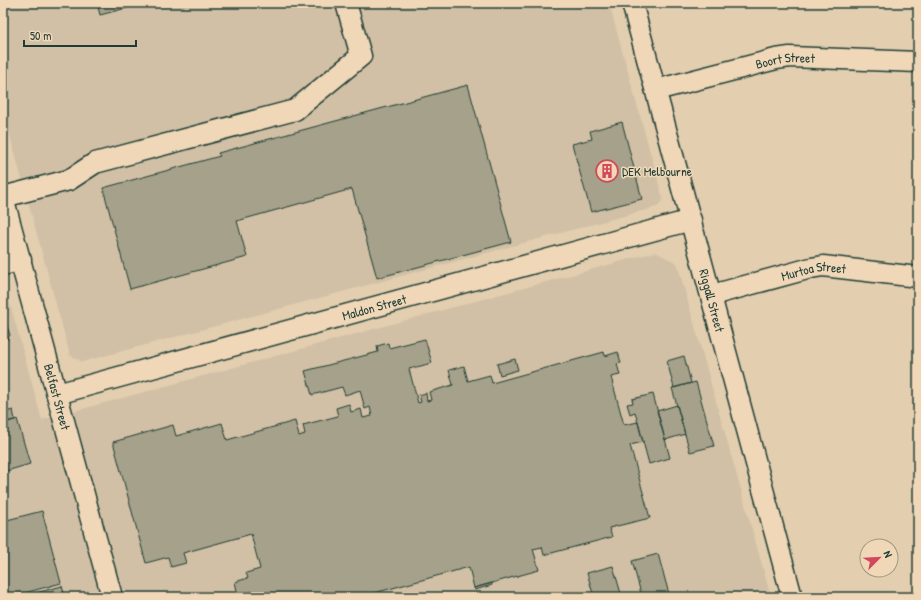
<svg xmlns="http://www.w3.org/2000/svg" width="921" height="600" font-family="'Patrick Hand',sans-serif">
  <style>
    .built { fill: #d1c0a5 }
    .building { fill: #a6a18a; stroke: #1f3d34 }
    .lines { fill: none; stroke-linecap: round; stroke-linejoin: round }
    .minor-casing { stroke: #1f3d34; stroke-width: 23 }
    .minor { stroke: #f0d7b8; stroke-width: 20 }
    .labels { text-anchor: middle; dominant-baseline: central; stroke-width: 3; stroke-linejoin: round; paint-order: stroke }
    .street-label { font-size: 13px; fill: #1f3d34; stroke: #f0d7b8 }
    .poi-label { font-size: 13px; fill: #1f3d34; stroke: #f0d7b8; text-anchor: start }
  </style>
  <rect width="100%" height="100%" fill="#e3ceb0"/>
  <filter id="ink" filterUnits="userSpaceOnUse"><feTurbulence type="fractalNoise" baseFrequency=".025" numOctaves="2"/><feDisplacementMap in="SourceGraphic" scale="8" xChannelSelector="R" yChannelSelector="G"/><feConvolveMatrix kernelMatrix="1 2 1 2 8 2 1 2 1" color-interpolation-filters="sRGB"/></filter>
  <g filter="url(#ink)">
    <path class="built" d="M 3,3 L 609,3 L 663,199 L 657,207 L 82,362 L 70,355 L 3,110 Z
      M 655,252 L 677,263 L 771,597 L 3,597 L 3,278 L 42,420 Z"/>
    <path class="building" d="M 97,3 L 146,3 L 100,15 Z
      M 468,85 L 511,242 L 377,278 L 352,189 L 237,221 L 247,257 L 130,289 L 103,188 L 220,156 L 218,153 Z
      M 622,122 L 642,199 L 591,212 L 572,144 L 592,139 L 590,131 Z
      M 3,314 L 10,335 L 6,341 L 3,342 Z
      M 425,339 L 432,363 L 409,369 L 418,403 L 421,402 L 419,395 L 426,393 L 427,401 L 431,400 L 429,392 L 453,385 L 449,370 L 464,366 L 468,381 L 490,375 L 492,383 L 604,352 L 605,356 L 618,352 L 621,363 L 617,364 L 620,375 L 611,377 L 624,425 L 638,422 L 643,442 L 630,445 L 650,518 L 609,528 L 612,537 L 544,555 L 542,547 L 533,549 L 539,570 L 474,588 L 469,567 L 360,597 L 268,597 L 267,593 L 253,597 L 251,592 L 238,595 L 235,582 L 248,578 L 246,573 L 260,569 L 251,534 L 183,553 L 186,563 L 171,567 L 168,557 L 146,563 L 113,442 L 173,425 L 176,436 L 222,423 L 227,440 L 295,421 L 299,436 L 305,434 L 303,425 L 338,416 L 336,408 L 349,404 L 351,412 L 361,409 L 363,418 L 372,416 L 370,407 L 365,409 L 360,390 L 345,395 L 342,387 L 312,395 L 305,371 L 378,352 L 377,346 L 388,343 L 389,348 Z
      M 684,356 L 691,383 L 674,388 L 667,361 Z
      M 515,359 L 518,370 L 500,375 L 497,364 Z
      M 696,382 L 714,446 L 690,452 L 672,388 Z
      M 653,394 L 670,458 L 649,464 L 635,412 L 630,414 L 627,404 L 633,403 L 632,399 Z
      M 3,402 L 6,412 L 13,410 L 15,420 L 3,423 Z
      M 677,405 L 685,434 L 665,440 L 657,411 Z
      M 17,419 L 30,464 L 3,472 L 3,423 Z
      M 42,511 L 61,583 L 10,597 L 3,597 L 3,521 Z
      M 658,554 L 669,594 L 658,597 L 642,597 L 632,561 Z
      M 613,566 L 622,597 L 594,597 L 587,573 Z
      M 492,583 L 492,585 L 475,590 L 474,588 Z
      M 62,586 L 65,597 L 21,597 Z"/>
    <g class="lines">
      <g class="minor-casing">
        <g id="minor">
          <path id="s1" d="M 632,3 L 792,597"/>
          <path id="s2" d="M 656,90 L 776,59 L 790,57 L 918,62"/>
          <path d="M 3,197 L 69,180 L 95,163 L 295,110 L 361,56 L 346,3"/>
          <path id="s3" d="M 3,197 L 112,597"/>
          <path d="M 3,265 L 21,260"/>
          <path id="s4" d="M 712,295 L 811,268 L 823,266 L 918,277"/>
          <path id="s5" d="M 57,394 L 691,220"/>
        </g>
      </g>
      <use href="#minor" class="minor"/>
    </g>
  </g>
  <defs>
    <g id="building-ring" transform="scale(1.15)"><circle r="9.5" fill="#f0d7b8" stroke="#d1495b" stroke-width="1.5"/><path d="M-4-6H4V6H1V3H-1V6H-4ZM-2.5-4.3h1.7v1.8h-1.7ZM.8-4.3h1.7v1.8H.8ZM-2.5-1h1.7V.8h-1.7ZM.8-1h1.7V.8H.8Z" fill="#d1495b"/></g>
  </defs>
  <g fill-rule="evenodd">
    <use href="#building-ring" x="607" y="171"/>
  </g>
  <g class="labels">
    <g class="street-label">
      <text stroke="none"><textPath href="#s2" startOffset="133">Boort Street</textPath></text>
      <text stroke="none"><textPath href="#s4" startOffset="105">Murtoa Street</textPath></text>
      <text stroke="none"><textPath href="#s1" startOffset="308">Riggall Street</textPath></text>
      <text stroke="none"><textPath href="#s5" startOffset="329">Maldon Street</textPath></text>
      <text stroke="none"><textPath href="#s3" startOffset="207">Belfast Street</textPath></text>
    </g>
    <g class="poi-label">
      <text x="622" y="171">DEK Melbourne</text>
    </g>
  </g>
  <rect width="921" height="600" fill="none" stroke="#f0d7b8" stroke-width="16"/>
  <rect x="8" y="8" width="905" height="584" fill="none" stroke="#1f3d34" stroke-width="1.5" filter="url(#ink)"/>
  <g transform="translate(879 558) rotate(66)"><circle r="19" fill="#f0d7b8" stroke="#9c9983"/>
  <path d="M0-3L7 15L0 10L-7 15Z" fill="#d1495b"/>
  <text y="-6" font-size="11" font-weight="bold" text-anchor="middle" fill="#1f3d34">N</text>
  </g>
  <path d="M24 40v6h112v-6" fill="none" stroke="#1f3d34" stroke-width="2"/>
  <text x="30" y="40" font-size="12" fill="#1f3d34" stroke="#f0d7b8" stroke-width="3" paint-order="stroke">50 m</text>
</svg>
